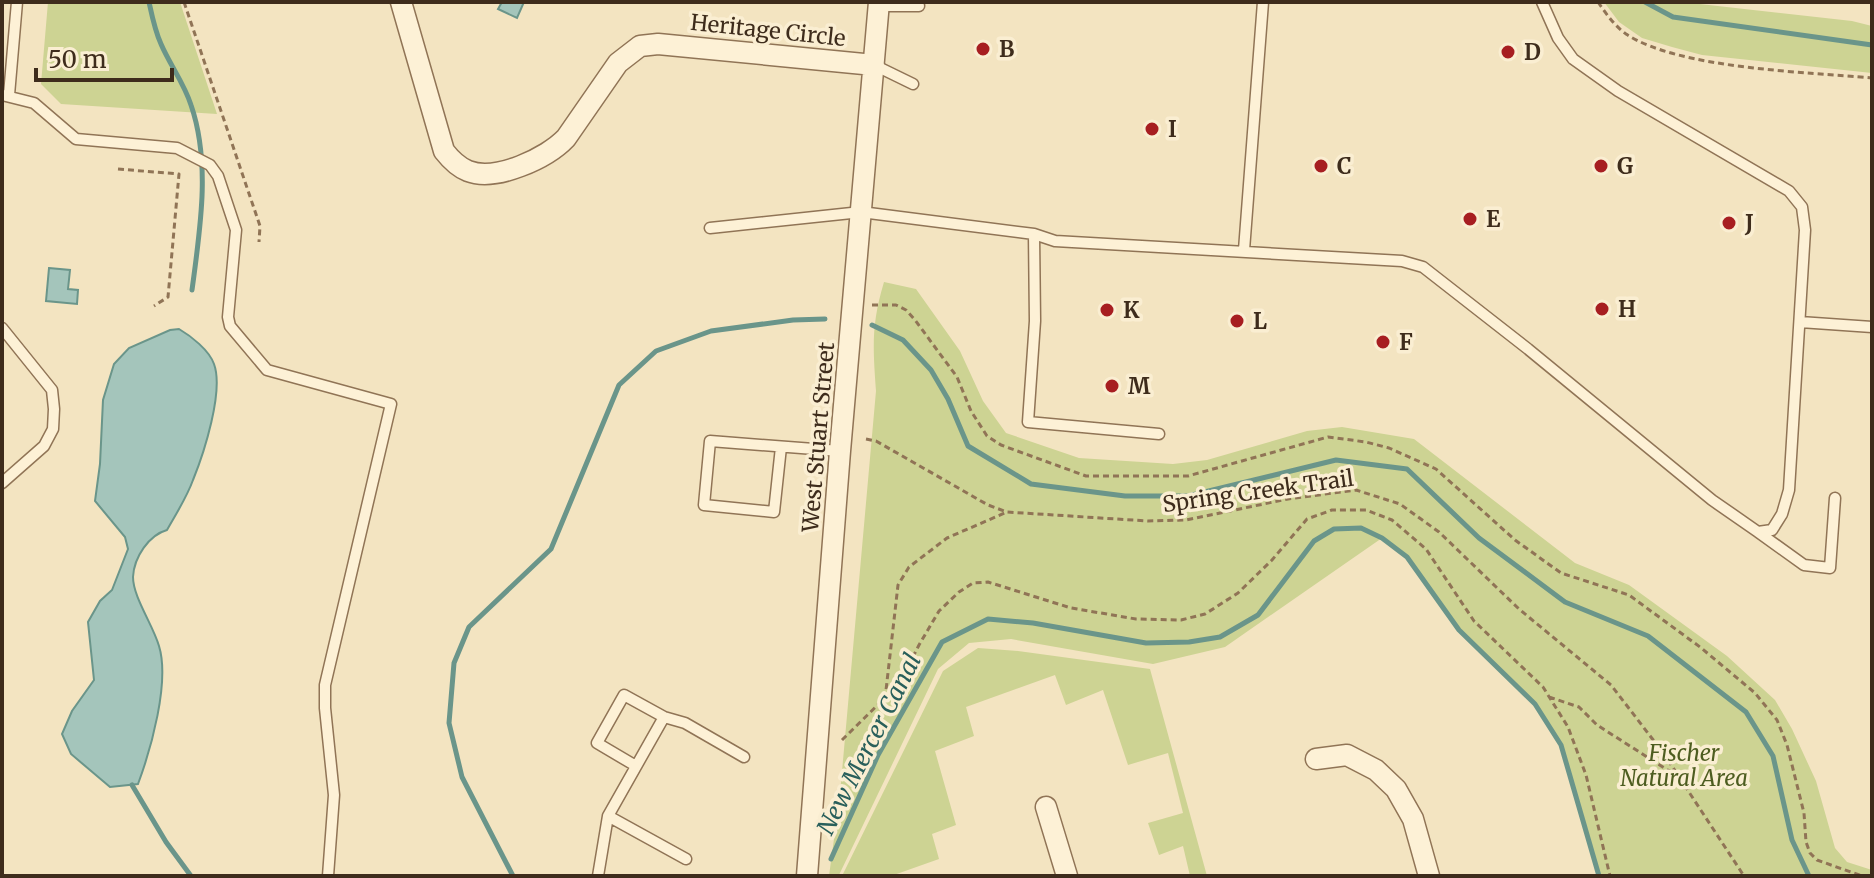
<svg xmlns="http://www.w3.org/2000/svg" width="1874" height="878" font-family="Merriweather,serif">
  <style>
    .green { fill: #cdd393 }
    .water { fill: #a4c5bb; stroke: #6a958a; stroke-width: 2 }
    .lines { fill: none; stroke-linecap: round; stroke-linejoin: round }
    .stream { stroke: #6a958a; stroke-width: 5 }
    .service-casing { stroke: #907456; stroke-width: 13 }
    .minor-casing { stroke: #907456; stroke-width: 23 }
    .path { stroke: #907456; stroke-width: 3; stroke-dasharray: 6 4; stroke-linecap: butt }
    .service { stroke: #fdf1d6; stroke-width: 10 }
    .minor { stroke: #fdf1d6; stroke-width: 20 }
    .poi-dot { fill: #a71e21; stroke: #faeed2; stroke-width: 3 }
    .labels { text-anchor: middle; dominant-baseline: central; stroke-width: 7; stroke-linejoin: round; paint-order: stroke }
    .street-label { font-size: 22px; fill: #3e2c1c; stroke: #faeed2 }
    .poi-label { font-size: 22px; font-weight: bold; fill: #3e2c1c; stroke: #faeed2; text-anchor: start }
    .park-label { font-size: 22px; font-style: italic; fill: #4e5d20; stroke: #faeed2 }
    .water-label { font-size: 24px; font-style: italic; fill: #295f5b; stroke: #faeed2 }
  </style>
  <rect width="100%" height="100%" fill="#f3e4c1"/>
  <path class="green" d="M 48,2 L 180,2 L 217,114 L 61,104 L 41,84 Z
    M 1604,2 L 1682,2 L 1852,21 L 1872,26 L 1872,73 L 1702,55 L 1672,47 L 1642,38 L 1619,22 Z
    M 884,282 L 916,289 L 960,351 L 983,401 L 1006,433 L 1079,458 L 1173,464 L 1207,460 L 1307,431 L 1342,427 L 1414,439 L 1575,563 L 1629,585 L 1727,656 L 1775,700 L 1792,729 L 1816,781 L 1835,848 L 1847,862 L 1872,870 L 1872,876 L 1599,876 L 1561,745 L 1535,704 L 1459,630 L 1407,557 L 1382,538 L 1225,647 L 1153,664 L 1011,639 L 969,643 L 938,669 L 839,875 L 829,876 L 840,794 L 876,391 C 873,348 871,325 884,282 Z
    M 978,648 L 1018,651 L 1150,669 L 1207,876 L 1190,876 L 1183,846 L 1159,855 L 1148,823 L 1183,813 L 1168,753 L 1128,765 L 1103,690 L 1066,705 L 1055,675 L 966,707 L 974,736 L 935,751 L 956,825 L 932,834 L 939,859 L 891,876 L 842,876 L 943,671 Z"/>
  <path class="water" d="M 502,2 L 524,2 L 517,18 L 498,9 Z
    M 49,268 L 70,270 L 68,289 L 78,290 L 77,304 L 46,301 Z
    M 179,329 C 191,336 209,350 214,364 C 224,391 204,453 193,480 C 187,497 176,514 167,530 C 149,535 134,557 133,577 C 133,597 153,625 159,646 C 170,682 151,749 138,784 L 110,787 L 71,754 L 62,734 L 72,711 L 94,680 L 88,622 L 100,601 L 112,590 L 128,549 L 125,537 L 95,501 L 100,464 L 103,400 L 114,364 L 129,348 L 170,330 Z"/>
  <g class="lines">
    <path class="stream" d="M 149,2 C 152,16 155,31 161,44 C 170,65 184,83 191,105 C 211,163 200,230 192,290
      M 1645,2 L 1673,17 L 1872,45
      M 872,325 L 903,340 L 931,370 L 948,399 L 968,446 L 1031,484 L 1125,496 L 1188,496 L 1336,460 L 1407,469 L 1479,538 L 1565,602 L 1648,636 L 1746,712 L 1773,756 L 1792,840 L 1809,876
      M 132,785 L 166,842 L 191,876
      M 831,859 L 878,755 L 942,642 L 988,619 L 1033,623 L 1146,643 L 1189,642 L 1220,637 L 1258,615 L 1314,541 L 1334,529 L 1361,528 L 1382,538 L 1407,557 L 1459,630 L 1535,704 L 1561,745 L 1599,876
      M 513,876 L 462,777 L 449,723 L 454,663 L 469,627 L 551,549 L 619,385 L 656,351 L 711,331 L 793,320 L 825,319"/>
    <g class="service-casing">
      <path id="service" d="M 879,6 L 919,6
        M 874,65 L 913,84
        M 2,95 L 34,103 L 76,139 L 177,148 L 210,165 L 218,176 L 236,230 L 228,317 L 230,326 L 267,370 L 391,404 L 325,685 L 325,708 L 334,795 L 328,876
        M 9,95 L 17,2
        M 710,228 L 861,212 L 1034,234 L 1055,241 L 1402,261 L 1423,267 L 1528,349 L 1712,500 L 1758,532 L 1772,530 L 1782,514 L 1789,490 L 1805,230 L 1802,207 L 1789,191 L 1618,91 L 1573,59 L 1558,38 L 1542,2
        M 1034,234 L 1035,321 L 1028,422 L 1159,434
        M 1244,250 L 1263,2
        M 1800,322 L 1872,327
        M 2,328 L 52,390 L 54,409 L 53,429 L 44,446 L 2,483
        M 781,447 L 774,512 L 704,505 L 710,441 L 840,451
        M 1758,532 L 1804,565 L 1830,568 L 1835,498
        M 664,717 L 685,723 L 744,757
        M 608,816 L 686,859
        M 598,876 L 608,816 L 664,717 L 624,695 L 597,743 L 636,766"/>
    </g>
    <g class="minor-casing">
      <path id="minor" d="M 401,2 L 444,151 C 451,160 458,167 468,171 C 496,182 547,158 566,138 L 618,63 L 640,46 L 658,44 L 874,65
        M 1316,759 L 1347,755 L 1376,770 L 1396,789 L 1413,819 L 1429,876
        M 1046,807 L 1067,876
        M 807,876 L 840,451 L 879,2"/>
    </g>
    <path class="path" d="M 184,2 L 260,226 L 259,242
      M 1598,2 C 1606,14 1615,26 1626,34 C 1679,69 1807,72 1872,78
      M 118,169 L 179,174 L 168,297 L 154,306
      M 872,305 L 896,305 L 906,310 L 915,320 L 957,377 L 971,411 L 987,436 L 1001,445 L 1086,476 L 1188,476 L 1328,437 L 1366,442 L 1389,448 L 1436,469 L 1515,540 L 1561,573 L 1629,595 L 1700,647 L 1755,693 L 1777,720 L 1787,745 L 1804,813 L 1806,842 L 1810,853 L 1817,860 L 1862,876
      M 866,439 L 876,441 L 988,505 L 1007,512 L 1148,521 L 1186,520 L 1288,499 L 1356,490 L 1400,504 L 1439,532 L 1519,609 L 1611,685 L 1664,754 L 1744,876
      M 1549,697 L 1579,707 L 1597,725 L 1677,776
      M 885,699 L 898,585 L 909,567 L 947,538 L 1007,512
      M 842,740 L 899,684 L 919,645 L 939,611 L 959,592 L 973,583 L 988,582 L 1071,608 L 1136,619 L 1181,620 L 1205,614 L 1238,593 L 1272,560 L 1307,519 L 1332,510 L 1366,510 L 1392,520 L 1426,549 L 1474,621 L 1543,687 L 1568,727 L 1586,775 L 1610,876"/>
    <use href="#service" class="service"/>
    <use href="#minor" class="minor"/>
  </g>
  <g class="poi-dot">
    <circle cx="983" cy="49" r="8"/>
    <circle cx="1508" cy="52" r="8"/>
    <circle cx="1152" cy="129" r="8"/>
    <circle cx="1321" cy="166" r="8"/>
    <circle cx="1601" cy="166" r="8"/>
    <circle cx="1470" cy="219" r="8"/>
    <circle cx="1729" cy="223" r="8"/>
    <circle cx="1602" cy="309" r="8"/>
    <circle cx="1107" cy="310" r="8"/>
    <circle cx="1237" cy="321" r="8"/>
    <circle cx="1383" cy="342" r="8"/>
    <circle cx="1112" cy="386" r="8"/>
  </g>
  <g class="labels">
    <g class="street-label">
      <text transform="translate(768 30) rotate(6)">Heritage Circle</text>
      <text transform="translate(818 437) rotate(-85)">West Stuart Street</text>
      <text transform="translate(1258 491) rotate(-8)">Spring Creek Trail</text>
    </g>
    <g class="poi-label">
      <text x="999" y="49">B</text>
      <text x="1524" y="52">D</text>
      <text x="1168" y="129">I</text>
      <text x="1337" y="166">C</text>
      <text x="1617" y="166">G</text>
      <text x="1486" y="219">E</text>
      <text x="1745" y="223">J</text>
      <text x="1618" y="309">H</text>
      <text x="1123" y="310">K</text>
      <text x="1253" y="321">L</text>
      <text x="1399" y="342">F</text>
      <text x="1128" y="386">M</text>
    </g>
    <g class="park-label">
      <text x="1684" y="753">Fischer<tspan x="1684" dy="25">Natural Area</tspan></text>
    </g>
    <g class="water-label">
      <text transform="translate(869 744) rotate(-63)">New Mercer Canal</text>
    </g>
  </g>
  <rect width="1874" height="878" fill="none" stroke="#3e2c1c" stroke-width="8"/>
  <path d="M36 68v12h136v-12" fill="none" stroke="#3e2c1c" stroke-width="4"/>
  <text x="48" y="68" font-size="24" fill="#3e2c1c" stroke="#faeed2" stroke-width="6" paint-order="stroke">50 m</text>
</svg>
